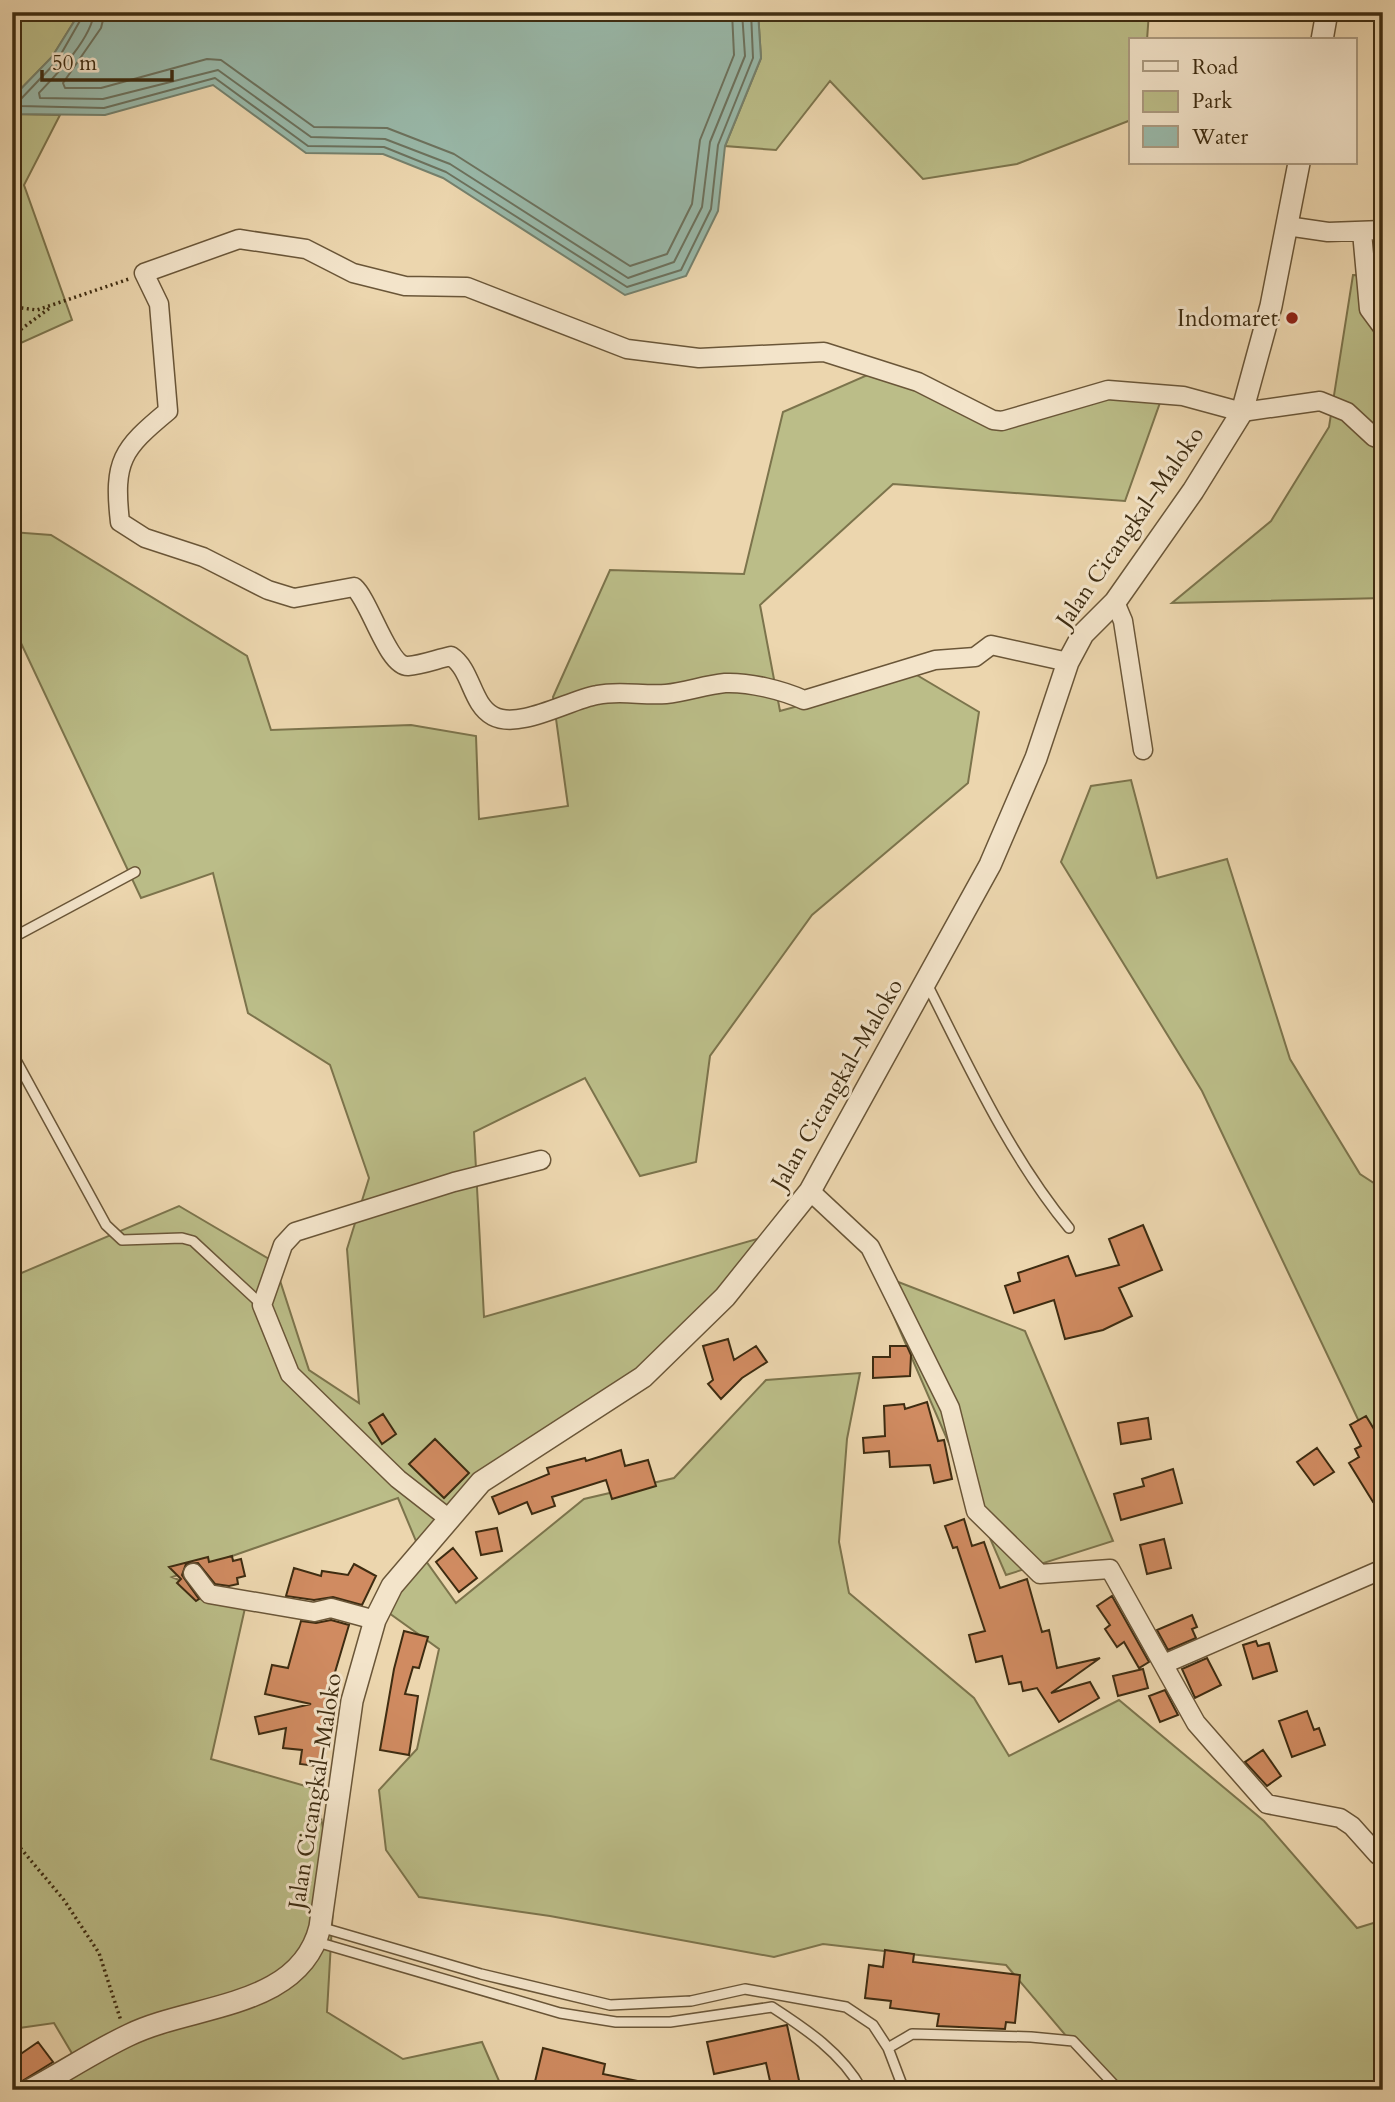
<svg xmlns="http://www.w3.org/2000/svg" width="1395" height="2102" font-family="Cardo,serif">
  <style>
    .green { fill: #bbbd88; stroke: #7c744c; stroke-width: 2 }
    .water { fill: #99b9aa; stroke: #75816d; stroke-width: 2 }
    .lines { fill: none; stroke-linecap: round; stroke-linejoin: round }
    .shore { stroke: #6c725e; stroke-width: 2 }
    .building { fill: #d08b61; stroke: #3e2c11; stroke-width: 2 }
    .service-casing { stroke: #6a5638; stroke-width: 12 }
    .minor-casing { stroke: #6a5638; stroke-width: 21 }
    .tertiary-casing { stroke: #6a5638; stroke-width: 24 }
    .path { stroke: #3e2c11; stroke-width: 3.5; stroke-dasharray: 2 3.5; stroke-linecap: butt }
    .service { stroke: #f3e4ca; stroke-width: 9 }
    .minor { stroke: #f3e4ca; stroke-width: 18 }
    .tertiary { stroke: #f3e4ca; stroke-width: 21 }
    .poi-dot { fill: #8f2418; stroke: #f3e4ca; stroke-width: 2.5 }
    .labels { text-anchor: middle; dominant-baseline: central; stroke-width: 6; stroke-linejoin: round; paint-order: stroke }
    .poi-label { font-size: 23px; fill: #3e2c11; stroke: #f3e4ca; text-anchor: end }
    .street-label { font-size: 23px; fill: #3e2c11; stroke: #f3e4ca }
  </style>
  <rect width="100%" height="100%" fill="#ecd6ae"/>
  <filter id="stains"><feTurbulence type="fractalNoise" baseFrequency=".00286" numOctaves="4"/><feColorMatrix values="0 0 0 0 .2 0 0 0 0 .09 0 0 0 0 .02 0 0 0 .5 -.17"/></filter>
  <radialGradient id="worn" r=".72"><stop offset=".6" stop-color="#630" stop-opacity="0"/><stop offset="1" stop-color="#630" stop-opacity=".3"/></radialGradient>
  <path class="green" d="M 12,12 L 80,12 L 52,57 L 12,98 Z
    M 758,12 L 1149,12 L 1147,40 L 1131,40 L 1131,120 L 1017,164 L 923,179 L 830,81 L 776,150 L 725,146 L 761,58 Z
    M 12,114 L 60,115 L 24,185 L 72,320 L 12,347 Z
    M 1353,275 L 1383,276 L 1383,598 L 1172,603 L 1271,521 L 1329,427 Z
    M 881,369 L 1010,423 L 1096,390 L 1162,397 L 1125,501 L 893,484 L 760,605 L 780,711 L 915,674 L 979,712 L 968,783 L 812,915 L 710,1056 L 696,1162 L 640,1176 L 585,1078 L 474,1132 L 484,1317 L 771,1235 L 642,1374 L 503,1458 L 421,1554 L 456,1603 L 584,1499 L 674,1478 L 766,1380 L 860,1373 L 847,1439 L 839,1542 L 849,1593 L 974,1698 L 1009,1756 L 1119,1700 L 1264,1821 L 1357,1928 L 1383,1920 L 1383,2090 L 1112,2090 L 1006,1965 L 823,1944 L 774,1957 L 550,1916 L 419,1897 L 386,1850 L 379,1790 L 417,1749 L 439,1649 L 382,1608 L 421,1553 L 398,1498 L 172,1577 L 245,1608 L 211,1759 L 316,1789 L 334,1890 L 327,2012 L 403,2059 L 482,2042 L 503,2090 L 41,2090 L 80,2067 L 54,2023 L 12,2029 L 12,1277 L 179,1206 L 274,1262 L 309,1370 L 359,1403 L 347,1249 L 369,1178 L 330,1065 L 248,1013 L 213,873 L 141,898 L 12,624 L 12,532 L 51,535 L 247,656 L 271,730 L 411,725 L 476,736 L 479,819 L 568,806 L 553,697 L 610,570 L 744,574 L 783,412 Z
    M 1131,780 L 1157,878 L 1227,859 L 1290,1059 L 1360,1174 L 1383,1189 L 1383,1472 L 1202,1091 L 1061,862 L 1091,786 Z
    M 875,1273 L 1025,1331 L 1113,1541 L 1006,1575 Z"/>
  <path class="water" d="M 80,12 L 758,12 L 761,58 L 725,146 L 718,211 L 686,276 L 625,295 L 443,178 L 383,154 L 306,153 L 213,85 L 105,115 L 12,114 L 12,98 L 52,57 Z"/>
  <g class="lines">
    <path class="shore" d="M 85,12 L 57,61 L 19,101 L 20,106 L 104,108 L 215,78 L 308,146 L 384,147 L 446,172 L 627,287 L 681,270 L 711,209 L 718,145 L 753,58 L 751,12
      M 94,12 C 92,38 56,75 39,93 L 40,98 L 103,99 L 218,70 L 311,137 L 385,139 L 450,164 L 628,278 L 674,262 L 702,207 L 710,142 L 745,56 L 742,12
      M 105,12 L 101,28 L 63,83 L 65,88 L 101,88 L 207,59 L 221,60 L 314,127 L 387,128 L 454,154 L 630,266 L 667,254 L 692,204 L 700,140 L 734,55 L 732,12"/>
  </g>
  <path class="building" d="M 1143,1225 L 1162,1270 L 1119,1288 L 1132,1316 L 1103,1330 L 1065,1339 L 1054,1300 L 1014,1313 L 1005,1286 L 1020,1281 L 1018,1273 L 1068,1256 L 1076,1276 L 1119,1265 L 1109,1239 Z
    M 728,1339 L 734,1360 L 756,1346 L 767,1362 L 742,1378 L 721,1399 L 708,1384 L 713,1380 L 703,1346 Z
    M 890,1346 L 907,1346 L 911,1355 L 910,1376 L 873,1378 L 873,1357 L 890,1357 Z
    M 927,1402 L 938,1441 L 944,1440 L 952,1479 L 934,1483 L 930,1465 L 890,1467 L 889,1451 L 864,1453 L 863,1438 L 885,1436 L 884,1406 L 904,1404 L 905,1409 Z
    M 383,1414 L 396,1434 L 382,1444 L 369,1423 Z
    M 1366,1416 L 1383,1444 L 1383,1496 L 1373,1502 L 1349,1463 L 1359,1457 L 1355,1449 L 1361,1446 L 1350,1425 Z
    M 1148,1418 L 1151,1439 L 1121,1444 L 1118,1423 Z
    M 435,1439 L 469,1473 L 444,1498 L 409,1464 Z
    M 1317,1448 L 1334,1472 L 1314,1485 L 1297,1462 Z
    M 621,1450 L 625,1466 L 648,1460 L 656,1486 L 612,1499 L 606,1480 L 552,1497 L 555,1506 L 532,1514 L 527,1502 L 499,1514 L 492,1497 L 549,1474 L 547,1468 L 585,1458 L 586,1461 Z
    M 1173,1469 L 1182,1503 L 1121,1520 L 1114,1494 L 1144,1486 L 1142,1479 Z
    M 964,1519 L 972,1546 L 984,1542 L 1000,1588 L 1027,1579 L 1042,1632 L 1049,1630 L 1057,1668 L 1100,1658 L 1051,1693 L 1090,1682 L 1099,1698 L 1059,1722 L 1037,1688 L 1023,1691 L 1021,1682 L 1009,1684 L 1002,1656 L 976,1662 L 969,1635 L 985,1631 L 957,1547 L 953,1548 L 945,1526 Z
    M 497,1528 L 502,1551 L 481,1555 L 476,1532 Z
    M 1164,1539 L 1171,1568 L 1147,1574 L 1140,1545 Z
    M 453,1548 L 477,1578 L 459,1592 L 436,1562 Z
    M 232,1556 L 233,1561 L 241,1559 L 245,1576 L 237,1578 L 238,1584 L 229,1586 L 215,1584 L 198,1563 L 186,1564 L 182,1575 L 199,1599 L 196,1601 L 177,1583 L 181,1579 L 169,1567 L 208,1557 L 209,1562 Z
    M 354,1564 L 376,1576 L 362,1605 L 333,1597 L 314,1600 L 286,1596 L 294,1568 L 321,1576 L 322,1571 L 348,1575 Z
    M 1112,1596 L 1149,1662 L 1139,1668 L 1124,1642 L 1117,1647 L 1105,1629 L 1110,1625 L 1097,1606 Z
    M 1192,1615 L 1197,1627 L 1192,1629 L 1196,1638 L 1168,1650 L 1157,1630 Z
    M 331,1620 L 349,1625 L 325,1706 L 333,1707 L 323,1767 L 300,1764 L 302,1750 L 283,1748 L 286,1728 L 259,1734 L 255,1717 L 311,1704 L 265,1694 L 272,1665 L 288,1668 L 301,1621 L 316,1623 Z
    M 404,1631 L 428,1637 L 419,1668 L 413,1667 L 405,1694 L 418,1696 L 409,1755 L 380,1750 L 394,1669 Z
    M 1256,1641 L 1258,1646 L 1269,1643 L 1277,1671 L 1253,1679 L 1243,1645 Z
    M 1207,1658 L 1221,1685 L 1195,1698 L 1182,1669 Z
    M 1143,1669 L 1148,1688 L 1118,1696 L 1113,1676 Z
    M 1165,1690 L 1178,1715 L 1160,1722 L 1149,1696 Z
    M 1307,1711 L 1314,1730 L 1319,1728 L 1325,1745 L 1292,1757 L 1279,1721 Z
    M 1263,1750 L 1281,1776 L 1267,1786 L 1245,1762 Z
    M 885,1950 L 914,1954 L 913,1962 L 1020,1975 L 1015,2023 L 1006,2022 L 1005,2029 L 937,2026 L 939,2014 L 890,2008 L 891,2001 L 865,1998 L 869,1965 L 883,1967 Z
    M 787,2025 L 800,2085 L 772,2090 L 766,2063 L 714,2074 L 707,2042 Z
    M 38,2042 L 53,2062 L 19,2083 L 12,2073 L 12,2060 Z
    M 543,2048 L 605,2064 L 603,2074 L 648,2083 L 648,2090 L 533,2090 Z"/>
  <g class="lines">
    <g class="service-casing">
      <path id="service" d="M 12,938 L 135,872
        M 926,982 C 969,1067 1009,1155 1069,1228
        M 12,1053 L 106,1225 L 122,1240 L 182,1238 L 193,1241 L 262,1305
        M 320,1927 L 481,1974 L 610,2005 L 691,2001 L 745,1989 L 846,2007 L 873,2025 L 888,2048 L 904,2090
        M 317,1942 L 560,2013 L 616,2022 L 670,2022 L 772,2007 C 806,2029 842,2053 862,2090
        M 888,2048 L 912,2034 L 1031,2037 L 1073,2041 L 1119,2090"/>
    </g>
    <g class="minor-casing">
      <path id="minor" d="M 1287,226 L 1328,232 L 1383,230
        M 1362,232 L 1369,309 L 1383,328
        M 1115,602 L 1123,621 L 1143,750
        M 1068,662 L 991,645 L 975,657 L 935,660 L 804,700 C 782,690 749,682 725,683 C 705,685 686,692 666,694 C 643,696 620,690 597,695 C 569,700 519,730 493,716 C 471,704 472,670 451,656 C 437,659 422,665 408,666 C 388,667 370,601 354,587 L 294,598 L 268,590 L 203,557 L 145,538 L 120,522 C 113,461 122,449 168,411 L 159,304 L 144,273 L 239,239 L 306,249 L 353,273 L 405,286 L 467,287 L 627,349 L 699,358 L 824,352 L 918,382 L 993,420 L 1002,421 L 1108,390 L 1183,396 L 1242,412 L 1320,401 L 1347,412 L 1374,437 L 1383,440
        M 810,1191 L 870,1247 L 950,1408 L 976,1511 L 1040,1574 L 1110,1569 L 1196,1723 L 1267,1804 L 1340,1818 L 1352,1826 L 1378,1855 L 1383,1855
        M 448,1518 L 398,1479 L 290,1374 L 262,1305 L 283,1245 L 295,1232 L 454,1182 L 541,1160
        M 193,1573 L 209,1594 L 314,1612 L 331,1608 L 375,1620
        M 1164,1664 L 1383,1569"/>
    </g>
    <g class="tertiary-casing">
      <path id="tertiary" d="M 1322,40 L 1327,12
        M 30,2090 C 64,2072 95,2051 129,2035 C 192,2004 300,2009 320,1927 L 352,1701 L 375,1620 L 392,1586 L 481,1482 L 643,1377 L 725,1297 L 810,1191 L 990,865 L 1036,758 L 1068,662 L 1083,634 L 1115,602 L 1193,491 L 1242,412 L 1271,306 L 1299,163"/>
    </g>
    <path class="path" d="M 12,302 L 22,308 L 37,310 L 129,279
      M 12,336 L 51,307
      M 17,1844 L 64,1900 L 99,1953 L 121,2021"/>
    <use href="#service" class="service"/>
    <use href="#minor" class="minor"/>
    <use href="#tertiary" class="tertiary"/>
  </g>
  <circle class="poi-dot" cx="1292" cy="318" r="7"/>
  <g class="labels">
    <g class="poi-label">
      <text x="1278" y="318">Indomaret</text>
    </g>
    <g class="street-label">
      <text transform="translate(1130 527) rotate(-55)">Jalan Cicangkal–Maloko</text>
      <text transform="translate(837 1084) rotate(-60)">Jalan Cicangkal–Maloko</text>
      <text transform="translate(315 1791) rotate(-81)">Jalan Cicangkal–Maloko</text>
    </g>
  </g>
  <rect width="1395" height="2102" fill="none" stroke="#ecd6ae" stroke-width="42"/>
  <rect x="14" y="14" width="1367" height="2074" fill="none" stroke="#3e2c11" stroke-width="3.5"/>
  <rect x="21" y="21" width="1353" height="2060" fill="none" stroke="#3e2c11" stroke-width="2"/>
  <rect x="1129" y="38" width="228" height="126" fill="#f3e4ca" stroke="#ab9a80" stroke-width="2"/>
  <rect x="1143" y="61" width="35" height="10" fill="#f3e4ca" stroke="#ab9a80" stroke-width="2"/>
  <text x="1192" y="74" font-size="21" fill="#3e2c11">Road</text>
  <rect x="1143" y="91" width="35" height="21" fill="#bbbd88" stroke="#ab9a80" stroke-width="2"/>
  <text x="1192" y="108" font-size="21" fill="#3e2c11">Park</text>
  <rect x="1143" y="126" width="35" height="21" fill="#99b9aa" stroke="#ab9a80" stroke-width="2"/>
  <text x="1192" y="144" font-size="21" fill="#3e2c11">Water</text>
  <path d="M42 70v10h130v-10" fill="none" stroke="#3e2c11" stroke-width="3.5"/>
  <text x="52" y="70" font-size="21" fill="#3e2c11" stroke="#f3e4ca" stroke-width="5" paint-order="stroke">50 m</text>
  <rect width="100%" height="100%" filter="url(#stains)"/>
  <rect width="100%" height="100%" fill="url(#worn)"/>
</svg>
